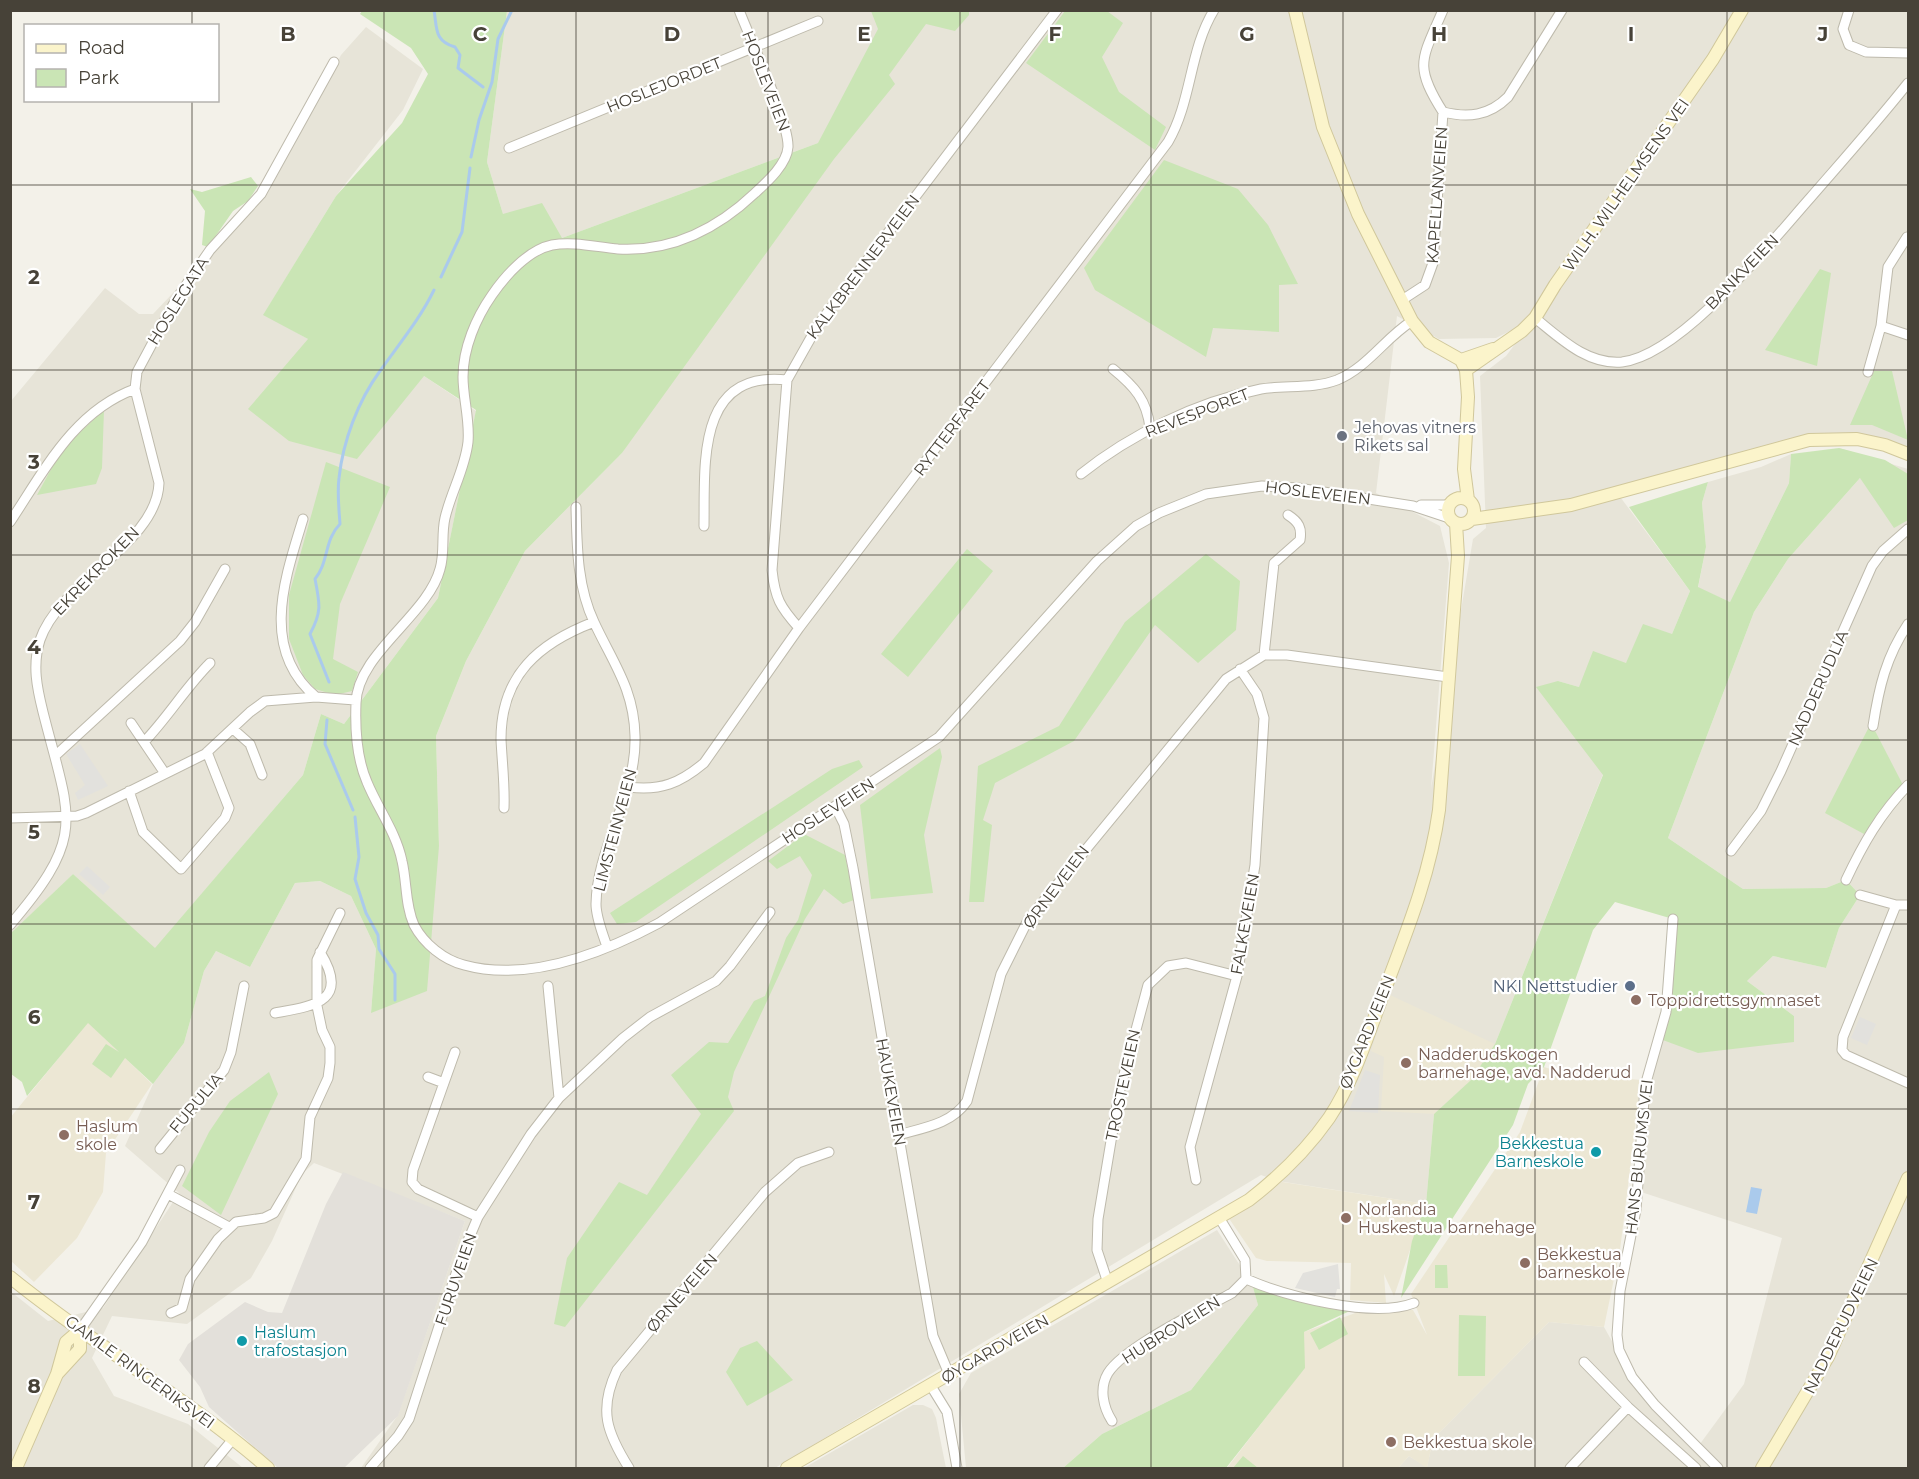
<svg xmlns="http://www.w3.org/2000/svg" width="1919" height="1479" font-family="Montserrat,sans-serif">
  <style>
    .residential { fill: #e7e4d8; fill-rule: evenodd }
    .industrial { fill: #e3e0da }
    .education { fill: #ece7d4 }
    .green { fill: #cae5b5 }
    .parking { fill: #e2e1dd }
    .water { fill: #aacaec }
    .lines { fill: none; stroke-linecap: round; stroke-linejoin: round }
    .stream { stroke: #aacaec; stroke-width: 3 }
    .street-casing { stroke: #bebaac; stroke-width: 11 }
    .secondary-casing { stroke: #d0c79b; stroke-width: 14 }
    .street { stroke: #fff; stroke-width: 9 }
    .secondary { stroke: #fbf4cb; stroke-width: 12 }
    .grid { fill: none; stroke: #474238; stroke-width: 1.5; stroke-opacity: 0.55 }
    .worship-dot { fill: #6b7280; stroke: #fff; stroke-width: 2 }
    .service-dot { fill: #5c6f8a; stroke: #fff; stroke-width: 2 }
    .education-dot { fill: #8d6e63; stroke: #fff; stroke-width: 2 }
    .culture-dot { fill: #0f9aa8; stroke: #fff; stroke-width: 2 }
    .labels { text-anchor: middle; dominant-baseline: central; stroke-width: 4.5; stroke-linejoin: round; paint-order: stroke }
    .street-label { font-size: 16px; fill: #474238; stroke: #fff }
    .worship-label { font-size: 16px; fill: #5b616d; stroke: #fff; text-anchor: start }
    .service-label { font-size: 16px; fill: #4e5e75; stroke: #fff; text-anchor: end }
    .education-label { font-size: 16px; fill: #785e54; stroke: #fff; text-anchor: start }
    .culture-label { font-size: 16px; fill: #0d838f; stroke: #fff; text-anchor: end }
    .grid-label { font-size: 20px; text-anchor: middle; font-weight: bold; fill: #474238; stroke: #fff; stroke-width: 4.5; stroke-linejoin: round; paint-order: stroke }
  </style>
  <rect width="100%" height="100%" fill="#f3f1e9"/>
  <path class="residential" d="M 507,11 L 1908,11 L 1908,452 L 1833,438 L 1618,494 L 1690,591 L 1672,634 L 1626,663 L 1579,687 L 1558,681 L 1603,774 L 1495,1044 L 1471,1080 L 1434,1114 L 1426,1204 L 1278,1181 L 1261,1175 L 775,1468 L 361,1468 L 398,1415 L 465,1221 L 314,1163 L 302,1174 L 272,1241 L 251,1278 L 187,1324 L 112,1316 L 92,1358 L 114,1396 L 188,1424 L 243,1468 L 11,1468 L 10,1291 L 48,1321 L 103,1308 L 179,1193 L 125,1146 L 153,1084 L 184,1043 L 204,971 L 216,951 L 250,967 L 295,883 L 320,881 L 351,896 L 376,949 L 371,1013 L 439,846 L 436,736 L 466,661 L 525,551 L 622,453 L 818,143 L 562,238 L 503,214 L 487,162 ZM 1397,316 L 1439,339 L 1496,338 L 1534,319 L 1506,356 L 1480,376 L 1486,528 L 1473,539 L 1431,789 L 1449,563 L 1440,526 L 1376,493 Z
    M 366,27 L 423,69 L 403,110 L 336,196 L 264,314 L 308,339 L 424,376 L 476,411 L 438,598 L 344,724 L 321,714 L 303,775 L 155,949 L 73,874 L 11,934 L 11,401 L 105,288 L 139,314 L 153,314 L 268,193 L 341,55 Z
    M 1839,448 L 1908,469 L 1908,1468 L 1398,1468 L 1409,1456 L 1427,1467 L 1433,1439 L 1549,1322 L 1604,1327 L 1632,1377 L 1697,1448 L 1744,1384 L 1782,1238 L 1638,1191 L 1642,1109 L 1660,1039 L 1794,1016 L 1747,981 L 1773,956 L 1826,968 L 1839,928 L 1860,895 L 1846,880 L 1826,888 L 1743,889 L 1668,838 L 1754,612 L 1788,559 L 1860,478 Z
    M 1791,454 L 1789,483 L 1730,602 L 1698,588 L 1706,547 L 1702,503 L 1708,482 L 1761,467 Z
    M 1217,1230 L 1252,1284 L 1258,1305 L 1191,1390 L 1102,1434 L 1063,1468 L 966,1468 L 959,1394 L 971,1373 Z
    M 913,1405 L 923,1405 L 932,1409 L 936,1418 L 946,1468 L 804,1468 Z"/>
  <path class="industrial" d="M 343,1172 L 465,1221 L 398,1416 L 344,1468 L 278,1468 L 209,1407 L 200,1387 L 179,1360 L 188,1344 L 245,1302 L 268,1312 L 282,1313 L 326,1204 Z"/>
  <path class="education" d="M 1390,995 L 1495,1044 L 1471,1080 L 1434,1114 L 1381,1111 L 1384,1057 L 1371,1051 Z
    M 88,1022 L 152,1084 L 106,1153 L 103,1192 L 77,1238 L 34,1282 L 11,1261 L 10,1118 Z
    M 1544,1067 L 1563,1073 L 1641,1080 L 1620,1250 L 1604,1327 L 1549,1322 L 1433,1439 L 1427,1468 L 1409,1456 L 1398,1468 L 1227,1468 L 1304,1368 L 1304,1332 L 1366,1309 L 1413,1310 L 1427,1335 L 1411,1294 L 1520,1132 Z
    M 1276,1181 L 1426,1204 L 1394,1296 L 1384,1274 L 1386,1303 L 1350,1300 L 1351,1263 L 1267,1261 L 1256,1258 L 1228,1217 Z"/>
  <path class="green" d="M 362,11 L 507,11 L 487,162 L 503,214 L 542,203 L 562,238 L 818,143 L 878,29 L 871,11 L 969,11 L 969,15 L 955,31 L 926,24 L 889,75 L 895,84 L 834,159 L 622,453 L 525,551 L 466,661 L 436,736 L 439,846 L 427,991 L 371,1013 L 376,949 L 351,896 L 320,881 L 295,883 L 250,967 L 216,951 L 204,971 L 184,1043 L 153,1084 L 125,1058 L 111,1078 L 92,1064 L 106,1044 L 119,1052 L 88,1023 L 27,1096 L 22,1082 L 11,1074 L 10,934 L 73,874 L 155,948 L 303,775 L 321,714 L 344,724 L 438,598 L 476,410 L 424,376 L 357,459 L 289,441 L 248,409 L 308,339 L 263,315 L 336,196 L 402,123 L 428,74 L 411,48 L 360,14 Z
    M 1065,11 L 1107,11 L 1123,23 L 1102,57 L 1119,92 L 1166,127 L 1155,150 L 1026,63 Z
    M 1164,160 L 1238,189 L 1268,225 L 1298,284 L 1279,285 L 1279,332 L 1213,328 L 1206,357 L 1095,290 L 1084,268 Z
    M 251,177 L 258,186 L 248,201 L 233,211 L 208,247 L 202,245 L 205,211 L 190,189 L 202,192 Z
    M 1820,269 L 1831,273 L 1817,366 L 1765,350 Z
    M 1874,371 L 1892,371 L 1908,440 L 1872,425 L 1850,425 Z
    M 104,410 L 102,468 L 96,484 L 37,495 L 62,449 Z
    M 1839,448 L 1885,460 L 1908,474 L 1908,520 L 1894,528 L 1860,478 L 1788,559 L 1754,612 L 1668,838 L 1743,889 L 1826,888 L 1846,880 L 1860,895 L 1839,928 L 1826,968 L 1773,956 L 1747,981 L 1794,1016 L 1794,1042 L 1698,1053 L 1660,1039 L 1673,919 L 1615,902 L 1593,930 L 1544,1067 L 1528,1084 L 1513,1125 L 1401,1298 L 1412,1241 L 1426,1204 L 1434,1114 L 1471,1080 L 1495,1044 L 1603,775 L 1536,687 L 1558,681 L 1579,687 L 1593,651 L 1626,663 L 1643,624 L 1672,634 L 1690,591 L 1629,507 L 1708,482 L 1702,503 L 1706,547 L 1698,587 L 1730,602 L 1789,483 L 1791,454 Z
    M 326,462 L 390,487 L 340,604 L 333,659 L 358,672 L 352,691 L 335,695 L 315,689 L 303,675 L 289,639 L 289,595 Z
    M 967,549 L 993,571 L 908,677 L 881,654 Z
    M 1206,554 L 1240,581 L 1236,630 L 1198,663 L 1155,625 L 1074,741 L 995,783 L 983,820 L 992,825 L 984,902 L 969,902 L 978,766 L 1059,726 L 1125,622 Z
    M 1871,723 L 1903,785 L 1864,834 L 1825,813 Z
    M 940,748 L 942,757 L 924,835 L 933,893 L 871,899 L 860,805 Z
    M 859,760 L 863,767 L 636,922 L 617,924 L 610,913 L 832,769 Z
    M 804,834 L 845,855 L 854,900 L 843,904 L 824,889 L 805,919 L 734,1072 L 728,1097 L 734,1111 L 565,1327 L 554,1324 L 567,1258 L 619,1182 L 647,1195 L 701,1114 L 671,1075 L 709,1042 L 728,1043 L 754,1001 L 765,996 L 786,938 L 798,920 L 812,875 L 800,856 L 777,869 L 768,861 Z
    M 269,1072 L 278,1094 L 221,1215 L 182,1186 L 209,1132 L 230,1101 Z
    M 1435,1265 L 1447,1265 L 1448,1288 L 1435,1288 Z
    M 1252,1284 L 1332,1309 L 1352,1310 L 1304,1332 L 1305,1368 L 1226,1468 L 1063,1468 L 1102,1434 L 1191,1390 L 1258,1305 Z
    M 1459,1315 L 1486,1316 L 1485,1376 L 1458,1376 Z
    M 1340,1317 L 1348,1334 L 1319,1350 L 1310,1333 Z
    M 757,1341 L 793,1380 L 747,1406 L 726,1372 L 740,1348 Z
    M 1243,1456 L 1258,1468 L 1233,1468 Z"/>
  <path class="parking" d="M 80,744 L 108,786 L 78,800 L 75,793 L 85,785 L 66,754 Z
    M 87,866 L 110,887 L 103,895 L 79,874 Z
    M 1860,1017 L 1876,1024 L 1867,1045 L 1851,1038 Z
    M 1365,1070 L 1380,1075 L 1378,1113 L 1349,1111 Z
    M 1338,1264 L 1340,1289 L 1337,1289 L 1335,1297 L 1295,1288 L 1303,1273 Z"/>
  <path class="water" d="M 1751,1187 L 1762,1189 L 1757,1214 L 1746,1212 Z"/>
  <g class="lines">
    <path class="stream" d="M 434,10 C 437,28 434,41 455,47 L 460,55 L 458,68 L 483,87
      M 471,157 L 479,120 L 492,82 L 498,39 L 512,10
      M 441,277 L 462,232 L 470,168
      M 329,682 L 310,634 C 322,612 320,604 315,579 C 329,562 324,540 340,524 C 339,509 337,493 339,478 C 343,441 358,401 380,371 C 399,344 420,319 434,290
      M 327,720 L 325,744 L 353,810
      M 355,817 L 359,857 L 355,879 L 366,913 L 378,935 L 379,949 L 395,974 L 395,1000"/>
    <g class="street-casing">
      <path id="street" d="M 739,10 C 750,39 789,122 788,147 C 787,164 767,182 755,193 C 716,230 672,252 618,249 C 596,247 573,241 552,245 C 528,250 505,276 492,295 C 476,318 463,348 463,377 C 463,398 470,420 468,442 C 465,469 451,492 445,518 C 441,535 445,553 440,569 C 428,615 357,654 356,703 C 355,728 357,759 367,782 C 378,809 396,832 402,861 C 407,882 405,905 414,925 C 424,944 444,960 464,965 C 529,983 603,953 659,923 L 939,737 L 1097,561 L 1136,526 L 1159,513 L 1206,494 L 1262,486 L 1298,488 L 1413,506 L 1449,518
        M 1443,10 C 1422,59 1413,65 1443,112 C 1468,118 1489,116 1508,97 L 1562,10
        M 1849,10 L 1843,29 L 1849,45 L 1866,52 L 1908,53
        M 509,148 L 818,21
        M 1402,300 L 1425,285 L 1433,263 L 1443,112
        M 1535,318 C 1560,338 1587,365 1622,362 C 1682,355 1771,242 1811,197 C 1844,159 1877,122 1908,83
        M 1881,326 L 1908,335
        M 1113,369 C 1134,386 1147,400 1150,428
        M 1868,372 L 1881,326 L 1888,267 L 1907,237
        M 1081,474 C 1131,434 1197,402 1261,389 C 1285,385 1314,389 1337,380 C 1368,367 1385,338 1412,321
        M 1421,505 L 1449,505
        M 576,507 C 577,546 577,586 594,622 C 613,663 634,689 635,736 C 637,795 597,846 596,904 C 596,918 603,934 607,947
        M 303,519 C 285,578 259,649 316,697 L 355,700
        M 10,522 C 44,471 74,411 135,389 L 137,372 L 175,301 L 210,250 L 261,194 L 334,62
        M 704,526 C 705,464 696,370 787,380
        M 799,628 C 780,607 775,598 772,570 L 787,380 L 818,325 L 1057,10
        M 1264,655 L 1274,563 L 1300,540 C 1302,528 1299,522 1288,515
        M 131,723 L 164,772
        M 1873,726 C 1879,687 1886,657 1908,624
        M 233,729 L 250,744 L 262,775
        M 144,742 C 168,717 186,687 210,663
        M 55,756 L 180,641 L 195,622 L 225,569
        M 629,787 C 661,791 680,783 704,763 L 799,628 L 1168,142 C 1192,101 1189,51 1214,10
        M 129,791 L 143,832 L 181,869 L 225,818 L 229,808 L 207,752
        M 504,808 C 505,785 502,762 501,739 C 501,675 539,643 594,622
        M 836,808 L 844,824 L 853,868 L 933,1336 L 949,1374
        M 10,818 L 77,816 L 86,813 L 205,754 L 250,712 L 265,701 L 316,697
        M 1731,851 L 1761,811 L 1781,771 L 1872,566 L 1883,551 L 1908,529
        M 1846,880 C 1863,844 1880,814 1908,785
        M 1860,895 L 1896,905 L 1908,905
        M 1896,905 L 1843,1037 L 1842,1050 L 1846,1055 L 1908,1083
        M 1673,919 L 1666,1012 L 1645,1086 L 1636,1210 L 1620,1291 L 1617,1335 L 1619,1350 L 1632,1377 L 1655,1405 L 1718,1468
        M 10,925 C 88,834 70,819 43,712 C 37,688 32,665 40,640 C 60,581 157,544 159,483 L 135,389
        M 548,986 L 559,1098
        M 275,1013 C 313,1006 351,1002 320,952
        M 455,1052 L 413,1170 L 412,1182 L 418,1189 L 478,1217
        M 428,1077 L 444,1083
        M 898,1135 C 923,1128 952,1124 967,1101 L 1001,974 L 1028,920 L 1226,679 L 1264,655 L 1287,655 L 1448,677
        M 160,1149 L 224,1070 L 231,1052 L 244,986
        M 1196,1180 L 1190,1147 L 1237,976 L 1255,865 L 1264,718 L 1257,694 L 1240,669
        M 168,1194 L 229,1227
        M 1220,1219 L 1245,1260 L 1246,1279 C 1285,1296 1373,1319 1414,1303
        M 1108,1283 L 1097,1250 L 1098,1219 L 1119,1093 L 1148,985 L 1168,966 L 1186,963 L 1237,976
        M 171,1313 L 182,1308 L 190,1279 L 218,1239 L 236,1222 L 264,1218 L 274,1213 L 306,1159 L 310,1117 L 328,1078 L 330,1063 L 330,1047 L 322,1030 L 317,1006 L 317,960 L 340,913
        M 80,1330 L 142,1242 L 180,1170
        M 1584,1362 L 1628,1407 L 1696,1468
        M 931,1386 L 947,1412 L 957,1468
        M 1112,1421 C 1103,1407 1099,1388 1108,1373 C 1124,1347 1203,1309 1232,1293 L 1246,1279
        M 209,1468 L 233,1439
        M 370,1468 L 398,1436 L 409,1419 L 462,1255 L 478,1217 L 531,1134 L 559,1098 L 623,1038 L 650,1017 L 716,981 L 730,966 L 770,912
        M 629,1468 C 607,1433 598,1410 617,1370 L 765,1192 L 798,1163 L 829,1152
        M 1570,1468 L 1628,1407"/>
    </g>
    <g class="secondary-casing">
      <path id="secondary" d="M 1295,10 L 1323,127 L 1358,214 L 1412,321 L 1429,342 L 1461,360 L 1466,370 L 1468,397 L 1464,469 L 1468,500
        M 1461,360 L 1493,349
        M 1466,370 L 1522,331 L 1535,318 L 1555,285 L 1713,59 L 1742,10
        M1448 511a13 13 0 1 1 26 0a13 13 0 1 1-26 0Z
        M 1472,519 L 1571,505 L 1809,440 L 1857,439 L 1885,445 L 1908,454
        M 10,1277 C 93,1345 188,1398 268,1468
        M 80,1330 L 80,1349 L 57,1374 L 66,1342 Z
        M 16,1468 L 57,1374
        M 787,1468 L 1249,1200 C 1280,1176 1306,1151 1329,1118 C 1353,1082 1367,1038 1382,997 C 1405,936 1430,876 1439,810 L 1458,556 L 1456,523
        M 1762,1468 L 1828,1357 L 1908,1178"/>
    </g>
    <use href="#street" class="street"/>
    <use href="#secondary" class="secondary"/>
  </g>
  <path class="grid" d="M 192,10 L 192,26M 384,10 L 384,1468M 576,10 L 576,1468M 768,10 L 768,1468M 960,10 L 960,1468M 1151,10 L 1151,1468M 1343,10 L 1343,1468M 1535,10 L 1535,1468M 1727,10 L 1727,1468M 192,100 L 192,1468M 10,185 L 1908,185M 10,370 L 1908,370M 10,555 L 1908,555M 10,740 L 1908,740M 10,924 L 1908,924M 10,1109 L 1908,1109M 10,1294 L 1908,1294"/>
  <circle class="worship-dot" cx="1342" cy="436" r="6"/>
  <circle class="service-dot" cx="1630" cy="986" r="6"/>
  <g class="education-dot">
    <circle cx="1636" cy="1000" r="6"/>
    <circle cx="1406" cy="1063" r="6"/>
    <circle cx="64" cy="1135" r="6"/>
    <circle cx="1346" cy="1218" r="6"/>
    <circle cx="1525" cy="1263" r="6"/>
    <circle cx="1391" cy="1442" r="6"/>
  </g>
  <g class="culture-dot">
    <circle cx="1596" cy="1152" r="6"/>
    <circle cx="242" cy="1341" r="6"/>
  </g>
  <g class="labels">
    <g class="street-label">
      <text transform="translate(766 81) rotate(69)">HOSLEVEIEN</text>
      <text transform="translate(664 85) rotate(-22)">HOSLEJORDET</text>
      <text transform="translate(1626 185) rotate(-55)">WILH. WILHELMSENS VEI</text>
      <text transform="translate(1437 195) rotate(-86)">KAPELLANVEIEN</text>
      <text transform="translate(863 267) rotate(-53)">KALKBRENNERVEIEN</text>
      <text transform="translate(1742 272) rotate(-46)">BANKVEIEN</text>
      <text transform="translate(178 301) rotate(-58)">HOSLEGATA</text>
      <text transform="translate(1197 413) rotate(-21)">REVESPORET</text>
      <text transform="translate(952 428) rotate(-53)">RYTTERFARET</text>
      <text transform="translate(1318 493) rotate(7)">HOSLEVEIEN</text>
      <text transform="translate(96 571) rotate(-46)">EKREKROKEN</text>
      <text transform="translate(1818 688) rotate(-66)">NADDERUDLIA</text>
      <text transform="translate(828 811) rotate(-33)">HOSLEVEIEN</text>
      <text transform="translate(615 830) rotate(-75)">LIMSTEINVEIEN</text>
      <text transform="translate(1056 887) rotate(-53)">ØRNEVEIEN</text>
      <text transform="translate(1245 924) rotate(-80)">FALKEVEIEN</text>
      <text transform="translate(1367 1032) rotate(-68)">ØYGARDVEIEN</text>
      <text transform="translate(1123 1085) rotate(-78)">TROSTEVEIEN</text>
      <text transform="translate(891 1092) rotate(80)">HAUKEVEIEN</text>
      <text transform="translate(196 1103) rotate(-50)">FURULIA</text>
      <text transform="translate(1639 1157) rotate(-84)">HANS BURUMS VEI</text>
      <text transform="translate(456 1279) rotate(-71)">FURUVEIEN</text>
      <text transform="translate(682 1293) rotate(-49)">ØRNEVEIEN</text>
      <text transform="translate(1841 1326) rotate(-64)">NADDERUDVEIEN</text>
      <text transform="translate(1171 1330) rotate(-32)">HUBROVEIEN</text>
      <text transform="translate(995 1349) rotate(-30)">ØYGARDVEIEN</text>
      <text transform="translate(140 1372) rotate(36)">GAMLE RINGERIKSVEI</text>
    </g>
    <g class="worship-label">
      <text x="1354" y="427">Jehovas vitners<tspan x="1354" dy="18">Rikets sal</tspan></text>
    </g>
    <g class="service-label">
      <text x="1618" y="986">NKI Nettstudier</text>
    </g>
    <g class="education-label">
      <text x="1648" y="1000">Toppidrettsgymnaset</text>
      <text x="1418" y="1054">Nadderudskogen<tspan x="1418" dy="18">barnehage, avd. Nadderud</tspan></text>
      <text x="76" y="1126">Haslum<tspan x="76" dy="18">skole</tspan></text>
      <text x="1358" y="1209">Norlandia<tspan x="1358" dy="18">Huskestua barnehage</tspan></text>
      <text x="1537" y="1254">Bekkestua<tspan x="1537" dy="18">barneskole</tspan></text>
      <text x="1403" y="1442">Bekkestua skole</text>
    </g>
    <g class="culture-label">
      <text x="1584" y="1143">Bekkestua<tspan x="1584" dy="18">Barneskole</tspan></text>
      <text x="254" y="1332" text-anchor="start">Haslum<tspan x="254" dy="18">trafostasjon</tspan></text>
    </g>
  </g>
  <g class="grid-label">
    <text x="288" y="41">B</text>
    <text x="480" y="41">C</text>
    <text x="672" y="41">D</text>
    <text x="864" y="41">E</text>
    <text x="1055" y="41">F</text>
    <text x="1247" y="41">G</text>
    <text x="1439" y="41">H</text>
    <text x="1631" y="41">I</text>
    <text x="1823" y="41">J</text>
    <text x="34" y="284">2</text>
    <text x="34" y="469">3</text>
    <text x="34" y="654">4</text>
    <text x="34" y="839">5</text>
    <text x="34" y="1024">6</text>
    <text x="34" y="1209">7</text>
    <text x="34" y="1393">8</text>
  </g>
  <rect width="1919" height="1479" fill="none" stroke="#474238" stroke-width="24"/>
  <rect x="24" y="24" width="195" height="78" fill="#ffffff" stroke="#b5b3af" stroke-width="1.5"/>
  <rect x="36" y="44" width="30" height="9" fill="#fbf4cb" stroke="#b5b3af" stroke-width="1.5"/>
  <text x="78" y="54" font-size="18" fill="#474238">Road</text>
  <rect x="36" y="69" width="30" height="18" fill="#cae5b5" stroke="#b5b3af" stroke-width="1.5"/>
  <text x="78" y="84" font-size="18" fill="#474238">Park</text>
</svg>
